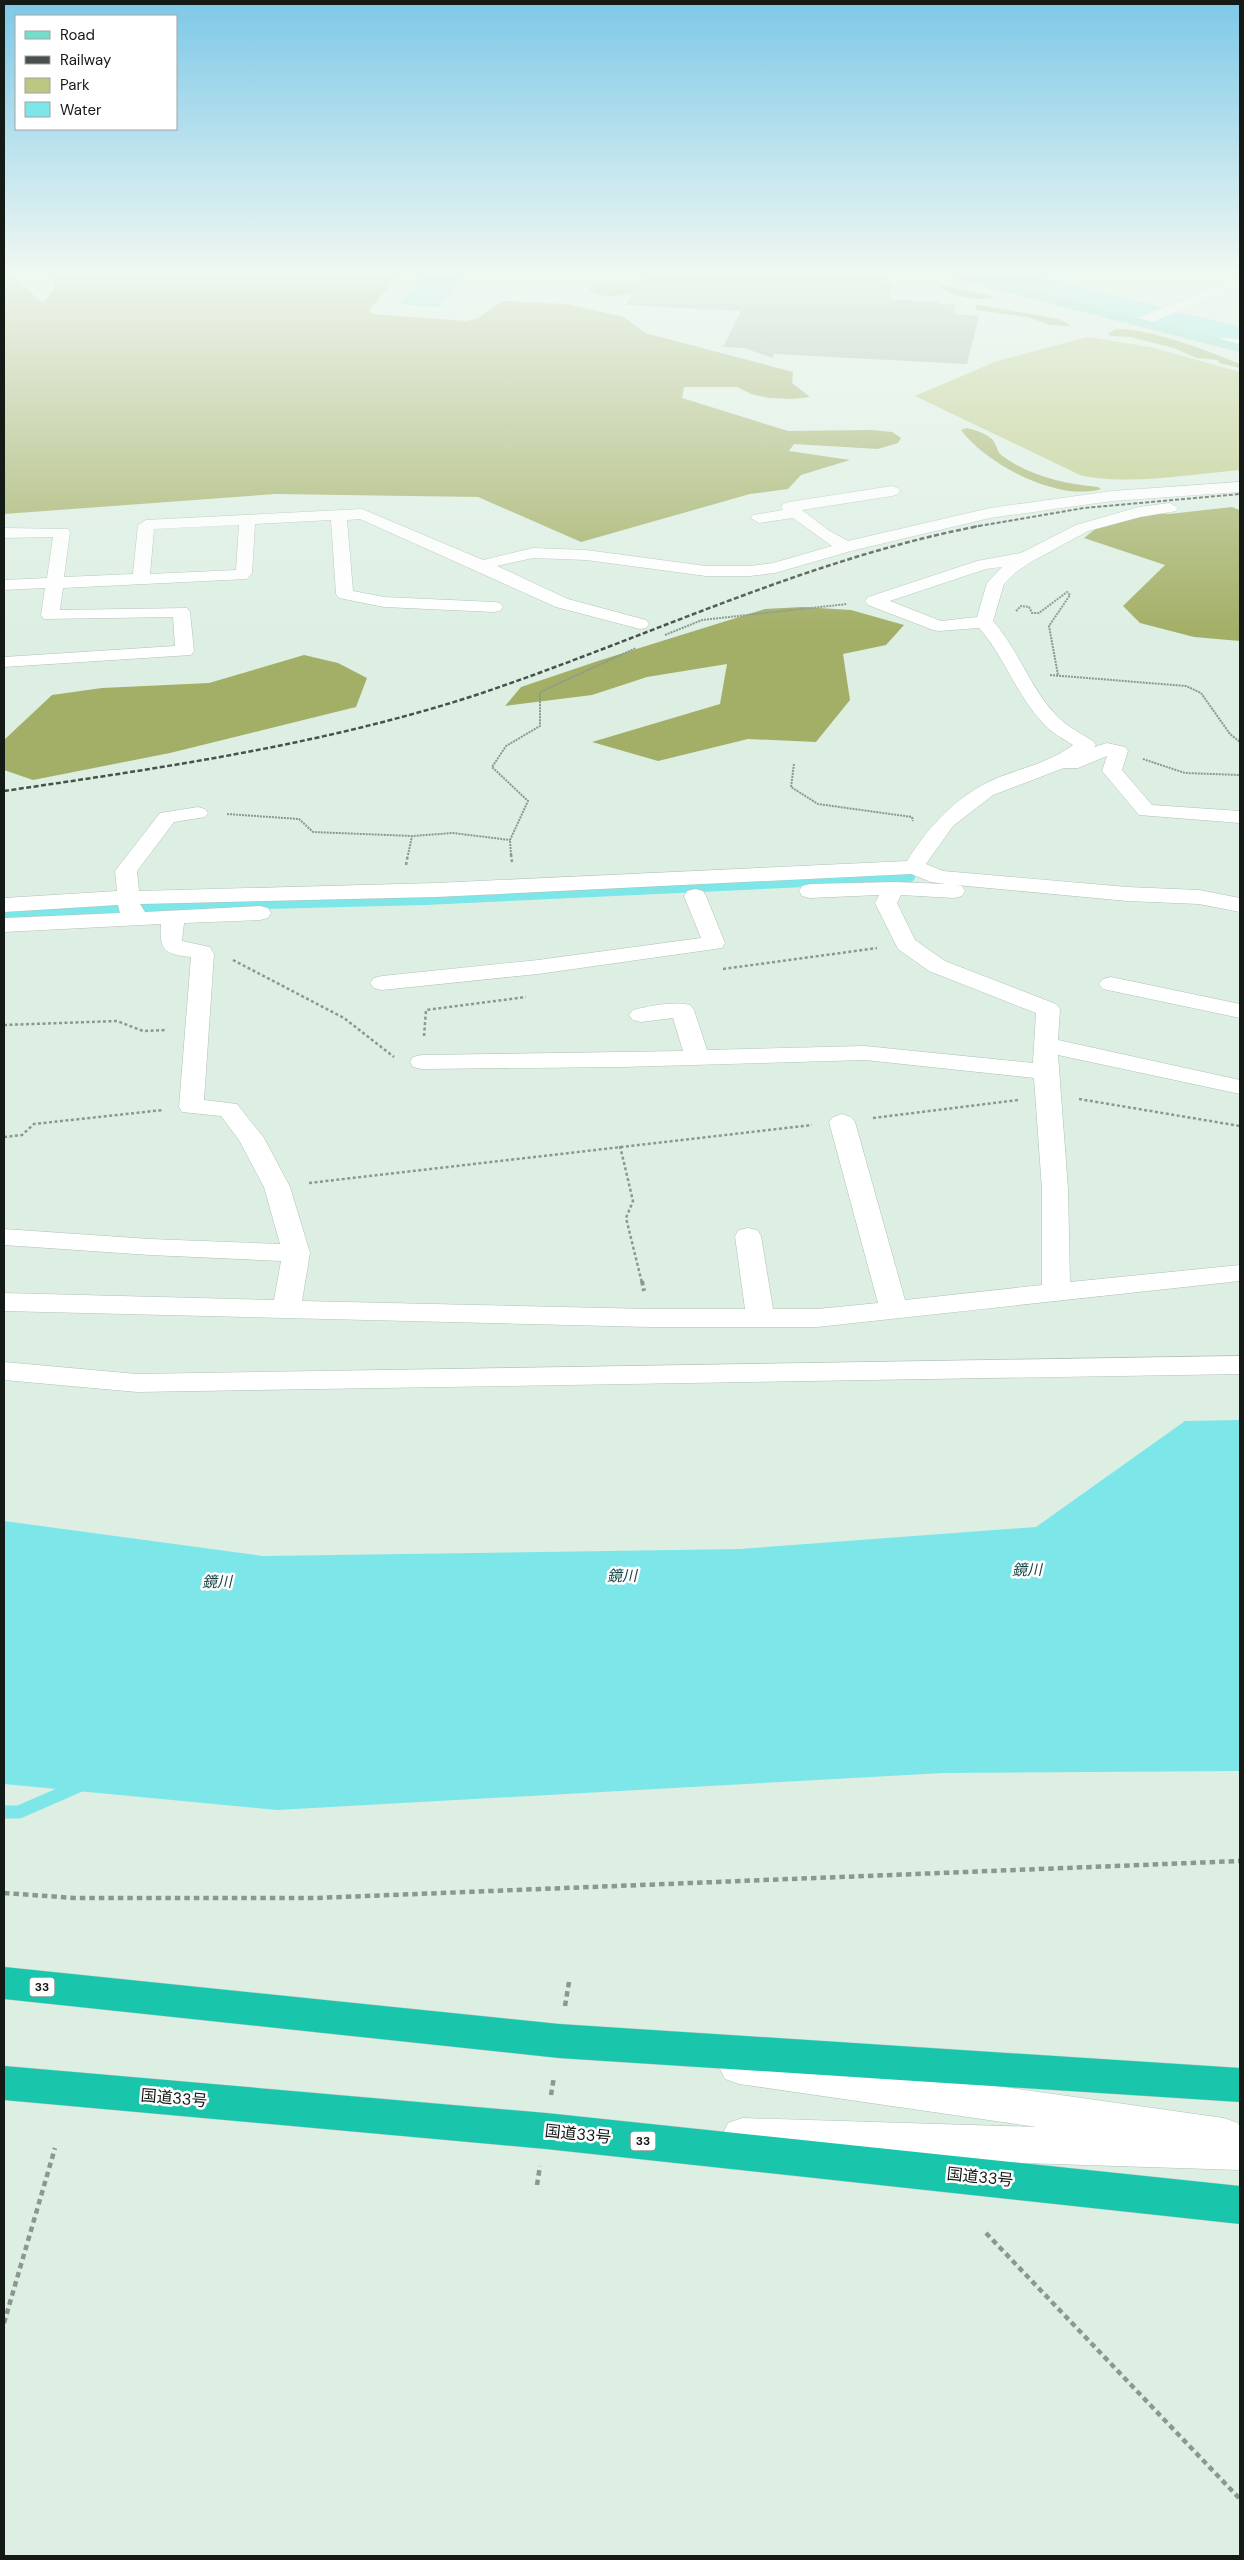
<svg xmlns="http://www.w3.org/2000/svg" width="1244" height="2560" font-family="'DM Sans','Noto Sans JP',sans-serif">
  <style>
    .green { fill: #bcc881 }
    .forest { fill: #a3af66 }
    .water { fill: #7de6e9 }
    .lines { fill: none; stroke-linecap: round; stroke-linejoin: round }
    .stream-far1 { stroke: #7de6e9; stroke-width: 10 }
    .stream { stroke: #7de6e9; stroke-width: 13 }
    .river { fill: #7de6e9; fill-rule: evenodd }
    .building { fill: #abb7a7 }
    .street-casing { stroke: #afc1b5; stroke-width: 1 }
    .secondary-casing { stroke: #afc1b5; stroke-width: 1 }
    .primary-casing { stroke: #d0d1d0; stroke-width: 1 }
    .highway-casing { stroke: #d0d1d0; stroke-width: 1 }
    .path-far3 { stroke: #8b9890; stroke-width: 2; stroke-dasharray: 2 1; stroke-linecap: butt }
    .path-far2 { stroke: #8b9890; stroke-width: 2.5; stroke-dasharray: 3 2.5; stroke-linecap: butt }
    .path-far1 { stroke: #8b9890; stroke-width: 4; stroke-dasharray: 4.5 3; stroke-linecap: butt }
    .path { stroke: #8b9890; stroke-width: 4.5; stroke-dasharray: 5.5 4; stroke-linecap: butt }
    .street { fill: #fff; fill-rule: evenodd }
    .secondary { fill: #fff; fill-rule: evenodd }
    .primary { fill: #76ddcd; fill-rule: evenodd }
    .highway { fill: #1ac6ab; fill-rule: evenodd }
    .rail-far1 { stroke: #48514b; stroke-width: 2; stroke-dasharray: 4 2; stroke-linecap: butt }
    .rail { stroke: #48514b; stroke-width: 2.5; stroke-dasharray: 5 2.5; stroke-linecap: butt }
    .labels { text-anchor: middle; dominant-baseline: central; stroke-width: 5; stroke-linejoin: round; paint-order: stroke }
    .shield { fill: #fff; stroke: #5a5f5c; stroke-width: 1 }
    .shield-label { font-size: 12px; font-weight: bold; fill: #141a16 }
    .water-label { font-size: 15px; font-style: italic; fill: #0d3f41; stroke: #fff }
    .near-street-label { font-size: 16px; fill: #141a16; stroke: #fff }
  </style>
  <rect width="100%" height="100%" fill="#ddefe3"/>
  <path class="green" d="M 1088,337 L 1150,347 L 1240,372 L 1240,470 C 1192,474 1126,486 1080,475 L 915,396 L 997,361 Z"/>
  <path class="forest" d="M 4,274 L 15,277 L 42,303 L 55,289 L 51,278 L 55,274 L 400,274 L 369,310 L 372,314 L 466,321 L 476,319 L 503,301 L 566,304 L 624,317 L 645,333 L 793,372 L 792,383 L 810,397 L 793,399 L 769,398 L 751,394 L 737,387 L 684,387 L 682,398 L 788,431 L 872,430 L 892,432 L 901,438 L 898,443 L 878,449 L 794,444 L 789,451 L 850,460 L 801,475 L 788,489 L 750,494 L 581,542 L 478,497 L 276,494 L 4,514 Z
    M 638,281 L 658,282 C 638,292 608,304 588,289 L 595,287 L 592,285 L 594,282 Z
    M 942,284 L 994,297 C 979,303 948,295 936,285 Z
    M 978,305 L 1059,319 L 1072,326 L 1051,325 L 1027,317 L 976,310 L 975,307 Z
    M 1116,329 C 1150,328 1208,351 1240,364 L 1240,368 L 1219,363 L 1218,360 L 1197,358 L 1174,348 L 1130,337 L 1110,336 L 1108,333 Z
    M 967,428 C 975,430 985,433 992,439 C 996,443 997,451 1001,455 C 1030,476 1063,484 1098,487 L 1101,489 C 1058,502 986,464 961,430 Z
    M 1232,507 L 1240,510 L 1240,641 L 1194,637 L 1140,623 L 1123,606 L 1165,565 L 1084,538 L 1108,519 L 1139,512 L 1169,514 Z
    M 802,607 L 851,610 L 904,625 L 886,645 L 843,654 L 850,700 L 816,742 L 748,739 L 658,761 L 592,742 L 720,704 L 727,664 L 647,677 L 592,695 L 505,706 L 521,687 L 601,660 L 765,609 Z
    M 304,655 L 338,663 L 367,678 L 356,707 L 170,753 L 33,780 L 4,770 L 4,740 L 52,695 L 102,688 L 209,683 Z"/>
  <path class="water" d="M 425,274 L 466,274 L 440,307 L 397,304 Z
    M 1240,1420 L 1240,1771 L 943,1773 L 277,1810 L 4,1784 L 4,1521 L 263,1556 L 740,1549 L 1036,1527 L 1185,1421 Z"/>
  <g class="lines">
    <path class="stream-far1" d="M 4,916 L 112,908 L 425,900 L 910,877"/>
    <path class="stream" d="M 4,1812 L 19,1812 L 81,1785"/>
    <path class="river" d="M 981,274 L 1031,274 L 1147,303 L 1175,312 L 1240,326 L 1240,344 L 1156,326 L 1125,315 L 986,280 Z"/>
  </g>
  <path class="building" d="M 644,274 L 888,275 L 886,282 L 894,282 L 889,299 L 939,302 L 938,304 L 956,305 L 954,314 L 979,316 L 967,364 L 774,354 L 773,358 L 744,348 L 723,347 L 741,311 L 626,305 Z"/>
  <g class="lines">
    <g class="street-casing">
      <path id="street" d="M 1240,278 L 1240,286 L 1144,325 L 1139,326 L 1132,322 L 1134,319 Z
        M 1221,338 L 1240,339 L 1240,347 L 1216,345 L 1214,342 Z
        M 1240,482 L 1240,492 L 1112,501 L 990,518 L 851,551 L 775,573 L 750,576 L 706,576 L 586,560 L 533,558 L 497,566 L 568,599 L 646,620 L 649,624 L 646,628 L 640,629 L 556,607 L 360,519 L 347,520 L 353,591 L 384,597 L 494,602 L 500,603 L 503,607 L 500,611 L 494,612 L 384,607 L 339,598 L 336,594 L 331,520 L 255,524 L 252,573 L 247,579 L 63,588 L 60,610 L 187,608 L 190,612 L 194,651 L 191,655 L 4,667 L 4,657 L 175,646 L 173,617 L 44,619 L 41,615 L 45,588 L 4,590 L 4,580 L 47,578 L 53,537 L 4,538 L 4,528 L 68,529 L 70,532 L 64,577 L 133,574 L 138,525 L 146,520 L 362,509 L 483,560 L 533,548 L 586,550 L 706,566 L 750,566 L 773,563 L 832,546 L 793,518 L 759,523 L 751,518 L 753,515 L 783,510 L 781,507 L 783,504 L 789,502 L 892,486 L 898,488 L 900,491 L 898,494 L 892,496 L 802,510 L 828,530 L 848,541 L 990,508 L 1112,491 ZM 239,525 L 236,570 L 150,574 L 154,529 Z
        M 1170,503 L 1178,508 L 1176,511 L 1140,517 L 1088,531 L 1031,562 L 1016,572 L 1004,584 L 993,621 C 1018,649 1030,687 1055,714 C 1066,726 1080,733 1093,741 L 1096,745 L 1094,747 L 1107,743 L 1125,747 L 1128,751 L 1122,770 L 1152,805 L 1240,811 L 1240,823 L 1139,815 L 1102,771 L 1107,756 L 1078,768 L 1064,768 L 993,795 L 953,826 L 926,864 L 943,871 L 1127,887 L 1199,890 L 1240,898 L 1240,912 L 1199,904 L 1127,901 L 956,885 L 962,886 L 965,891 L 962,896 L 954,898 L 901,895 L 897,903 L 915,940 L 945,961 L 1056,1004 L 1060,1009 L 1058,1040 L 1240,1080 L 1240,1094 L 1058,1055 L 1068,1189 L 1070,1282 L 1240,1265 L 1240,1281 L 817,1327 L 650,1327 L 4,1311 L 4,1293 L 274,1300 L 281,1261 L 150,1255 L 4,1245 L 4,1229 L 150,1239 L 280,1244 L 264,1187 L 239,1140 L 221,1116 L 182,1112 L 179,1107 L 191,957 C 165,954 159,951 161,924 L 4,932 L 4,918 L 120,913 L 118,905 L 4,912 L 4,898 L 117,891 L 115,871 L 160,813 L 198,807 L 205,809 L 208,813 L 205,817 L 174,822 L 137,871 L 139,891 L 436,883 L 907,861 C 925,832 948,805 979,787 C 1009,769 1042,768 1073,745 C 1062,738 1050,732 1042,722 C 1016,694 1004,656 979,628 L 939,631 L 933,630 L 868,605 L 865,601 L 868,597 L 977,561 L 1021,553 L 1076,525 L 1139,507 ZM 1002,567 L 987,583 L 977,617 L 941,621 L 890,601 L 986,569 ZM 911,874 L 931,882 L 946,884 L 894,882 L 810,884 L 802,886 L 799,891 L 802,896 L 810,898 L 879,895 L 875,903 L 898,949 L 929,971 L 1036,1013 L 1033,1063 L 865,1046 L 707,1050 L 694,1010 L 690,1005 C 673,1001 650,1006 633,1010 L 629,1015 L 633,1020 L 641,1022 L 673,1018 L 683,1051 L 422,1055 L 413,1057 L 410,1062 L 413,1067 L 422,1069 L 622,1067 L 865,1060 L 1034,1078 L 1042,1189 L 1042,1285 L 905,1300 L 855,1122 L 851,1117 L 842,1114 L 833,1117 L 829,1122 L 878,1303 L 817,1309 L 773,1309 L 761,1236 L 757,1230 L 748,1228 L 739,1230 L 735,1236 L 745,1309 L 650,1309 L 302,1301 L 310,1253 L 290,1187 L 264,1138 L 237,1104 L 204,1100 L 214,954 L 210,947 L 182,941 L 184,923 L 260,920 L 268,918 L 271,913 L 268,908 L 260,906 L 145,912 L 140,904 L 436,897 Z
        M 695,889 L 703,891 L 706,896 L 725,943 L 722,948 L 538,974 L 382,990 L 374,988 L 370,983 L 374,978 L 382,976 L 538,960 L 701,938 L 684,896 L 687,891 Z
        M 1111,977 L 1240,1004 L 1240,1018 L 1103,989 L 1099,984 L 1103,979 Z
        M 1240,1356 L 1240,1374 L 137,1392 L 4,1380 L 4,1362 L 137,1374 Z"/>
    </g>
    <g class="secondary-casing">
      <path id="secondary" d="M 739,2050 L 1224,2118 L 1238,2123 L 1240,2128 L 1240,2170 L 742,2154 L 728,2149 L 722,2136 L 728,2123 L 742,2118 L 1037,2127 L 739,2084 L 725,2079 L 719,2067 L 725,2055 Z"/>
    </g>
    <g class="primary-casing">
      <path id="primary" d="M 945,274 L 966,274 L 1240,344 L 1240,352 L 947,277 Z"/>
    </g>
    <g class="highway-casing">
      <path id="highway" d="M 4,1967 L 559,2024 L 1240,2068 L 1240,2102 L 559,2058 L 4,1999 Z
        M 4,2066 L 546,2113 L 1240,2186 L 1240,2224 L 546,2149 L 4,2100 Z"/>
    </g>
    <path class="path-far3" d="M 1016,611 L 1021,606 L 1029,607 L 1032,613 L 1039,613 L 1067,592 L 1070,595 L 1049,626 L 1058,675
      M 665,635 L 702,620 L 847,604
      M 1050,675 L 1186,686 L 1201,693 L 1230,734 L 1240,742
      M 1143,759 L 1185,773 L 1240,775
      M 794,764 L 791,787 L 818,804 L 912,817 L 913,821
      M 227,814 L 299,819 L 313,832 L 412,836 L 453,833 L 510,840
      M 408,855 L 412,836
      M 511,855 L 510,840 L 528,801 L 492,767 L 506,746 L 540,726 L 540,692 L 636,648"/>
    <path class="path-far2" d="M 511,854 L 512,862
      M 406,865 L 408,854
      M 233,960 L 344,1018 L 394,1057
      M 723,969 L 877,948
      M 4,1025 L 117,1021 L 143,1031 L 166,1030
      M 424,1036 L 426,1010 L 526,997
      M 1079,1099 L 1240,1126
      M 873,1118 L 1018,1100
      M 4,1137 L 22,1135 L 34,1124 L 163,1110
      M 620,1146 L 633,1201 L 626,1218 L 642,1283
      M 309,1183 L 812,1125"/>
    <path class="path-far1" d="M 642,1281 L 644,1291"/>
    <path class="path" d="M 4,1893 L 75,1898 L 316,1898 L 1240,1861
      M 565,2006 L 569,1982
      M 551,2095 L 554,2077
      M 537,2185 L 540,2166
      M 986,2233 L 1240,2499
      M 4,2323 L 55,2148"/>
    <use href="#street" class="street"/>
    <use href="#secondary" class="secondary"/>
    <use href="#primary" class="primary"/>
    <use href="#highway" class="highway"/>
    <path class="rail-far1" d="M 973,527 L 1084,508 L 1240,494"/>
    <path class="rail" d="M 4,791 C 161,768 321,745 473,696 C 642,640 803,560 979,526"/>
  </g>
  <linearGradient id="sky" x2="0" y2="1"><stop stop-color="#7dc8e8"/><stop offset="0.43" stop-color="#f0f8f2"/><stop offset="1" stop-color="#f0f8f2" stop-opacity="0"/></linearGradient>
  <rect width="1244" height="632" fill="url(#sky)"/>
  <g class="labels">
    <g class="shield">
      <rect x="29.5" y="1977.5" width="25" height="19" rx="4"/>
      <rect x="630.5" y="2131.5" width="25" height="19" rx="4"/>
    </g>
    <g class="shield-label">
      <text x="42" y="1987">33</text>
      <text x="643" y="2141">33</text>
    </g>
    <g class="water-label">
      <text transform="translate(1027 1570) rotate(-1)">鏡川</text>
      <text transform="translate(622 1576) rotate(-1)">鏡川</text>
      <text transform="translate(217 1582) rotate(-1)">鏡川</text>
    </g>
    <g class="near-street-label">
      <text transform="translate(174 2098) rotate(5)">国道33号</text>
      <text transform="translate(578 2134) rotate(6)">国道33号</text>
      <text transform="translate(980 2177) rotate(6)">国道33号</text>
    </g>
  </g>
  <rect width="1244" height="2560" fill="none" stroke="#141a16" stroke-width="10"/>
  <rect x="15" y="15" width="162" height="115" fill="#ffffff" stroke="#a1a3a2"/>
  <rect x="25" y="31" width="25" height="8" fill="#76ddcd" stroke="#a1a3a2"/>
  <text x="60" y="40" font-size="15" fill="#141a16">Road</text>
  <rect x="25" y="56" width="25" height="8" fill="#48514b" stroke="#a1a3a2"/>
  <text x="60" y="65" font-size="15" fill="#141a16">Railway</text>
  <rect x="25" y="78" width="25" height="15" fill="#bcc881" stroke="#a1a3a2"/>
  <text x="60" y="90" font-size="15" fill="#141a16">Park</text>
  <rect x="25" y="102" width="25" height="15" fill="#7de6e9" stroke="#a1a3a2"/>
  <text x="60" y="115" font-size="15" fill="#141a16">Water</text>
</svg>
